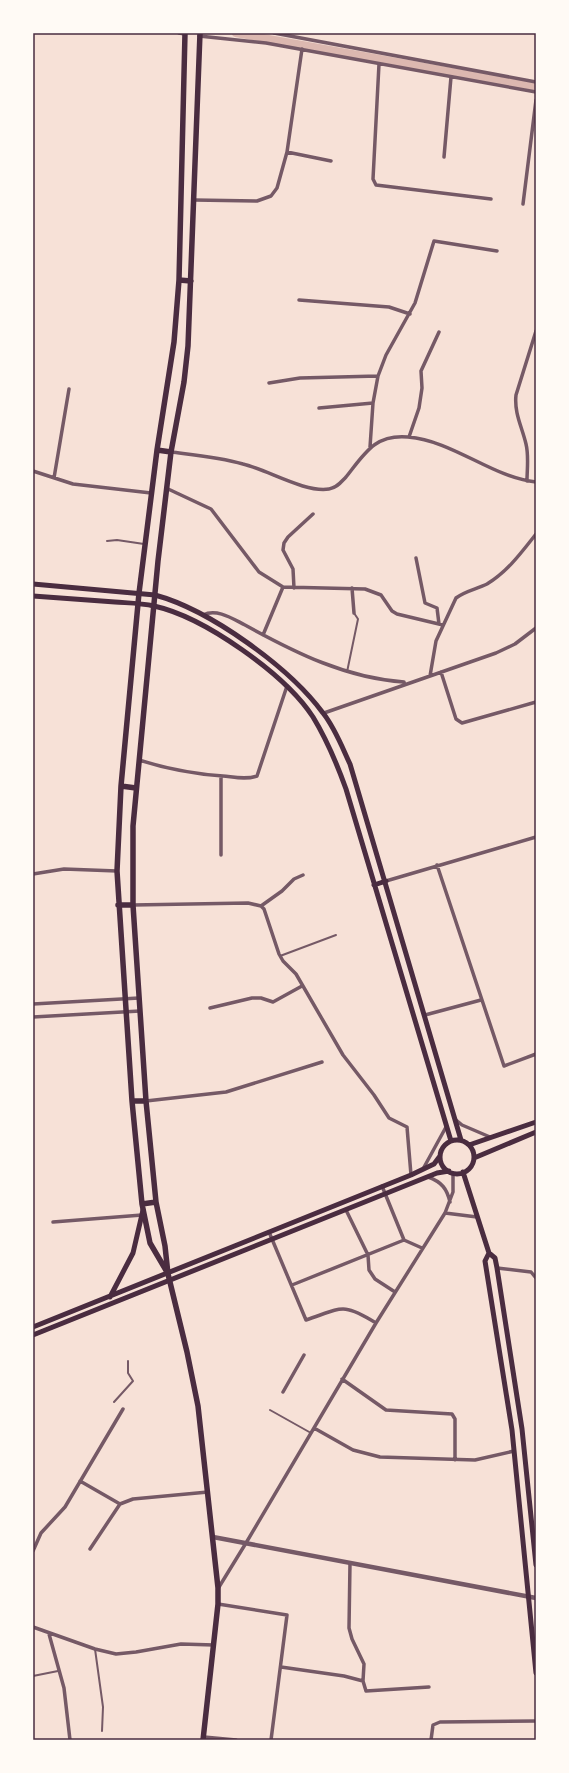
<svg xmlns="http://www.w3.org/2000/svg" width="569" height="1773" font-family="'Space Grotesk',sans-serif">
  <style>
    .lines { fill: none; stroke-linecap: round; stroke-linejoin: round }
    .canal { stroke: #dcb8b0; stroke-width: 8 }
    .service { stroke: #755966; stroke-width: 2 }
    .minor { stroke: #755966; stroke-width: 3.5 }
    .tertiary { stroke: #755966; stroke-width: 4.5 }
    .secondary { stroke: #4a2c40; stroke-width: 5 }
    .primary { stroke: #4a2c40; stroke-width: 5.5 }
    .neatline { fill: none; stroke: #4a2c40; stroke-width: 1.5 }
  </style>
  <rect width="100%" height="100%" fill="#f7e1d7"/>
  <g class="lines">
    <path class="canal" d="M 236,33 L 536,87"/>
    <path class="service" d="M 107,541 L 117,540 L 144,544
      M 347,672 L 358,619 L 354,613
      M 280,956 L 336,935
      M 114,1402 L 133,1381 L 128,1373 L 128,1361
      M 270,1410 L 311,1433
      M 95,1649 L 103,1707 L 102,1731
      M 33,1676 L 58,1671"/>
    <path class="minor" d="M 179,33 L 185,34
      M 274,33 L 536,82
      M 199,36 L 266,43 L 536,92
      M 379,64 L 373,179 L 376,185 L 491,199
      M 287,152 L 331,161
      M 444,157 L 451,77
      M 194,200 L 257,201 L 271,196 L 277,188 L 287,152 L 302,49
      M 523,204 L 536,100
      M 299,300 L 389,307 L 410,314
      M 269,383 L 300,378 L 378,376
      M 319,408 L 373,403
      M 409,437 L 419,408 L 422,388 L 421,371 L 439,332
      M 370,447 L 373,403 L 378,376 L 386,355 L 415,303 L 434,241 L 497,251
      M 171,452 C 195,455 219,457 243,464 C 268,470 305,493 329,489 C 337,488 341,482 346,477 C 365,453 375,434 408,437 C 454,441 491,477 536,482
      M 33,471 L 73,484 L 151,493
      M 54,478 L 69,389
      M 527,481 C 527,469 529,456 526,444 C 522,427 514,413 516,395 L 536,331
      M 166,488 L 211,509 L 259,572 L 283,587 L 365,589 L 381,595 L 392,611 L 397,614 L 443,625
      M 416,558 L 425,603 L 437,608 L 439,624
      M 294,588 L 293,569 L 283,550 L 284,543 L 288,537 L 313,514
      M 352,588 L 354,613
      M 203,615 C 217,608 233,619 245,625 C 296,653 346,678 404,682
      M 263,635 L 283,587
      M 441,672 L 456,719 L 462,723 L 536,702
      M 430,676 L 436,641 L 456,598 C 465,591 477,589 487,584 C 508,571 521,553 536,534
      M 324,713 L 496,653 L 515,644 L 536,628
      M 139,760 C 167,769 194,774 223,776 C 234,777 246,780 257,776 L 287,686
      M 221,776 L 221,855
      M 437,865 L 504,1066 L 536,1054
      M 33,874 L 64,869 L 117,871
      M 386,881 L 536,837
      M 133,905 L 248,903 L 261,906 L 264,909 L 279,954 L 283,961 L 296,974 L 343,1055 L 374,1095 L 389,1118 L 407,1127 L 411,1175
      M 261,906 L 282,891 L 294,879 L 303,875
      M 33,1004 L 139,998
      M 210,1008 L 252,998 L 261,998 L 273,1002 L 302,986
      M 425,1015 L 481,1000
      M 33,1017 L 140,1011
      M 146,1101 L 226,1092 L 322,1062
      M 456,1120 L 462,1125 L 490,1137
      M 423,1169 L 446,1127
      M 428,1177 C 442,1182 447,1189 450,1202
      M 382,1186 L 404,1240
      M 346,1210 L 368,1255 L 369,1270 L 375,1279 L 395,1292
      M 445,1213 L 477,1217
      M 53,1222 L 142,1215
      M 269,1232 L 306,1320 C 342,1308 342,1302 376,1323
      M 497,1268 L 531,1272 L 536,1278
      M 292,1285 L 404,1240 L 422,1248
      M 342,1379 L 386,1410 L 452,1414 L 455,1419 L 455,1460
      M 283,1392 L 304,1355
      M 314,1428 L 353,1450 L 380,1457 L 475,1460 L 514,1451
      M 80,1481 L 120,1504
      M 90,1549 L 120,1504 L 133,1499 L 208,1492
      M 33,1551 L 41,1533 L 65,1507 L 123,1409
      M 350,1563 L 349,1628 L 352,1639 L 364,1664 L 363,1681 L 366,1691 L 429,1687
      M 219,1587 L 246,1543 L 376,1323 L 445,1213 L 453,1192 L 453,1173
      M 218,1604 L 287,1615 L 271,1740
      M 33,1627 L 95,1649 L 116,1654 L 136,1652 L 181,1644 L 214,1645
      M 49,1634 L 64,1688 L 70,1740
      M 281,1667 L 344,1676 L 363,1681
      M 204,1737 L 236,1740
      M 431,1740 L 433,1725 L 440,1722 L 536,1721"/>
    <path class="tertiary" d="M 213,1537 L 536,1598"/>
    <path class="secondary" d="M 33,584 L 155,595 C 210,610 289,667 323,713 C 335,728 342,747 350,764 L 461,1140
      M 33,596 C 60,598 87,600 115,602 C 128,603 141,603 154,606 C 204,617 285,674 313,717 C 327,740 337,764 346,789 L 451,1141
      M 374,885 L 386,881
      M440 1157a17 17 0 1 1 34 0a17 17 0 1 1-34 0Z
      M 469,1145 L 536,1122
      M 474,1158 L 536,1132
      M 463,1172 L 489,1253 L 495,1258 L 497,1268 L 522,1429 L 536,1565
      M 489,1253 L 485,1261 L 512,1430 L 536,1673
      M 110,1297 L 133,1253 L 143,1210
      M 33,1327 L 411,1175 L 434,1164 L 440,1156
      M 33,1335 L 437,1173 L 449,1171"/>
    <path class="primary" d="M 200,33 L 188,346 L 184,382 L 171,452 L 158,561 L 133,826 L 133,905 L 146,1101 L 156,1202 L 165,1246 L 168,1274 L 187,1352 L 198,1406 L 218,1588 L 218,1604 L 203,1740
      M 179,280 L 191,281
      M 157,450 L 171,452
      M 121,786 L 136,788
      M 118,905 L 133,905
      M 132,1101 L 146,1101
      M 142,1204 L 156,1202
      M 167,1272 L 150,1243 L 142,1204 L 132,1101 L 117,871 L 121,786 L 139,593 L 157,450 L 174,342 L 179,280 L 185,33"/>
  </g>
  <rect width="569" height="1773" fill="none" stroke="#fffaf5" stroke-width="68"/>
  <rect x="34" y="34" width="501" height="1705" class="neatline"/>
</svg>
